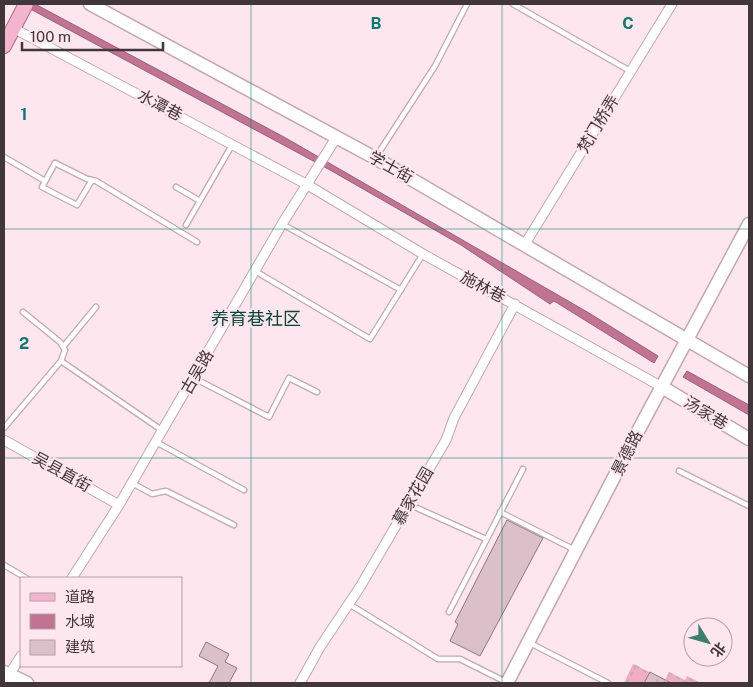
<svg xmlns="http://www.w3.org/2000/svg" width="753" height="687" font-family="'Public Sans','Noto Sans SC',sans-serif">
  <style>
    .green { fill: #f1acc6 }
    .water { fill: #c07492; stroke: #9a6178 }
    .building { fill: #dbbfc9; stroke: #8f767f }
    .lines { fill: none; stroke-linecap: round; stroke-linejoin: round }
    .lane-casing { stroke: #c2a7b0; stroke-width: 7 }
    .street-casing { stroke: #c2a7b0; stroke-width: 11 }
    .secondary-casing { stroke: #c2a7b0; stroke-width: 15 }
    .primary-casing { stroke: #b06985; stroke-width: 16 }
    .path { stroke: #c1aeb4; stroke-width: 2; stroke-dasharray: 4 4; stroke-linecap: butt }
    .lane { stroke: #fff; stroke-width: 4.5 }
    .street { stroke: #fff; stroke-width: 9 }
    .secondary { stroke: #fff; stroke-width: 12 }
    .primary { stroke: #f3b5ce; stroke-width: 14 }
    .grid { fill: none; stroke: #0f766e; stroke-width: 1; stroke-opacity: 0.55 }
    .labels { text-anchor: middle; dominant-baseline: central; stroke-width: 4.5; stroke-linejoin: round; paint-order: stroke }
    .street-label { font-size: 16px; fill: #41363a; stroke: #fde6ed }
    .neighbourhood-label { font-size: 18px; fill: #0b4438; stroke: #fde6ed }
    .grid-label { font-size: 16px; text-anchor: middle; font-weight: bold; fill: #0f766e; stroke: #fde6ed; stroke-width: 4.5; stroke-linejoin: round; paint-order: stroke }
  </style>
  <rect width="100%" height="100%" fill="#fde6ed"/>
  <path class="green" d="M 633,664 L 665,680 L 669,672 L 685,680 L 687,676 L 701,683 L 624,683 Z"/>
  <path class="water" d="M 21,4 L 35,4 L 284,137 L 589,313 L 658,356 L 654,363 L 554,301 L 550,304 L 461,245 L 330,170 Z
    M 687,371 L 749,405 L 749,415 L 683,377 Z"/>
  <path class="building" d="M 507,520 L 543,538 L 480,656 L 450,641 L 458,624 L 455,622 Z
    M 206,642 L 229,654 L 225,662 L 237,668 L 229,683 L 209,683 L 218,666 L 199,656 Z
    M 650,672 L 671,683 L 644,683 Z"/>
  <g class="lines">
    <g class="lane-casing">
      <path id="lane" d="M 513,4 L 630,71
        M 4,157 L 45,181
        M 376,157 L 435,66 L 467,4
        M 92,180 L 77,205 L 42,187 L 55,163 L 87,179 L 96,181 L 197,242
        M 176,187 L 200,201
        M 282,224 L 401,290
        M 186,225 L 232,145
        M 255,271 L 370,339 L 423,254
        M 63,347 L 96,307
        M 61,361 L 163,431
        M 194,378 L 269,417 L 289,378 L 317,392
        M 4,428 L 61,361 L 65,350 L 60,342 L 23,312
        M 156,442 L 244,490
        M 679,471 L 749,506
        M 132,483 L 152,494 L 166,491 L 234,525
        M 417,508 L 486,539
        M 500,512 L 575,550
        M 4,565 L 26,578
        M 349,604 L 438,659 L 460,659 L 506,682
        M 449,612 L 523,469
        M 530,643 L 608,683"/>
    </g>
    <g class="street-casing">
      <path id="street" d="M 13,28 L 306,184 L 423,254 L 662,387
        M 525,244 L 672,4
        M 4,440 L 119,505
        M 72,578 L 119,505 L 282,224 L 336,138
        M 4,683 L 21,656
        M 300,683 L 320,647 L 360,587 L 446,440 L 454,418 L 515,304"/>
    </g>
    <g class="secondary-casing">
      <path id="secondary" d="M 90,4 L 375,158 L 749,376
        M 662,387 L 749,439
        M 4,672 L 27,683
        M 507,683 L 638,431 L 749,224"/>
    </g>
    <g class="primary-casing">
      <path id="primary" d="M 4,46 L 26,4"/>
    </g>
    <path class="path" d="M 636,666 L 649,674
      M 669,673 L 687,683
      M 689,679 L 698,683
      M 627,683 L 636,665
      M 656,683 L 659,677
      M 664,683 L 669,675"/>
    <use href="#lane" class="lane"/>
    <use href="#street" class="street"/>
    <use href="#secondary" class="secondary"/>
    <use href="#primary" class="primary"/>
  </g>
  <path class="grid" d="M 251,4 L 251,683M 502,4 L 502,683M 4,229 L 749,229M 4,458 L 749,458"/>
  <g class="labels">
    <g class="street-label">
      <text transform="translate(160 105) rotate(28)">水潭巷</text>
      <text transform="translate(598 124) rotate(-59)">梵门桥弄</text>
      <text transform="translate(391 167) rotate(29)">学士街</text>
      <text transform="translate(483 287) rotate(28)">施林巷</text>
      <text transform="translate(197 372) rotate(-60)">古吴路</text>
      <text transform="translate(706 413) rotate(31)">汤家巷</text>
      <text transform="translate(627 453) rotate(-63)">景德路</text>
      <text transform="translate(62 472) rotate(29)">吴县直街</text>
      <text transform="translate(413 496) rotate(-60)">慕家花园</text>
    </g>
    <g class="neighbourhood-label">
      <text x="256" y="318">养育巷社区</text>
    </g>
  </g>
  <g class="grid-label">
    <text x="376" y="29">B</text>
    <text x="628" y="29">C</text>
    <text x="24" y="120">1</text>
    <text x="24" y="349">2</text>
  </g>
  <rect width="753" height="687" fill="none" stroke="#41363a" stroke-width="10"/>
  <rect x="20" y="577" width="162" height="90" fill="#fde6ed" stroke="#b2a0a5"/>
  <rect x="30" y="593" width="25" height="8" fill="#f3b5ce" stroke="#b2a0a5"/>
  <text x="65" y="602" font-size="15" fill="#41363a">道路</text>
  <rect x="30" y="614" width="25" height="15" fill="#c07492" stroke="#b2a0a5"/>
  <text x="65" y="627" font-size="15" fill="#41363a">水域</text>
  <rect x="30" y="640" width="25" height="15" fill="#dbbfc9" stroke="#b2a0a5"/>
  <text x="65" y="652" font-size="15" fill="#41363a">建筑</text>
  <g transform="translate(708 642) rotate(127)"><circle r="24" fill="#fde6ed" stroke="#b2a0a5"/>
  <path d="M0-4L9 19L0 12L-9 19Z" fill="#3d7e6e"/>
  <text y="-8" font-size="14" font-weight="bold" text-anchor="middle" fill="#41363a">北</text>
  </g>
  <path d="M22 42v8h141v-8" fill="none" stroke="#41363a" stroke-width="2.5"/>
  <text x="30" y="42" font-size="15" fill="#41363a" stroke="#fde6ed" stroke-width="4" paint-order="stroke">100 m</text>
</svg>
